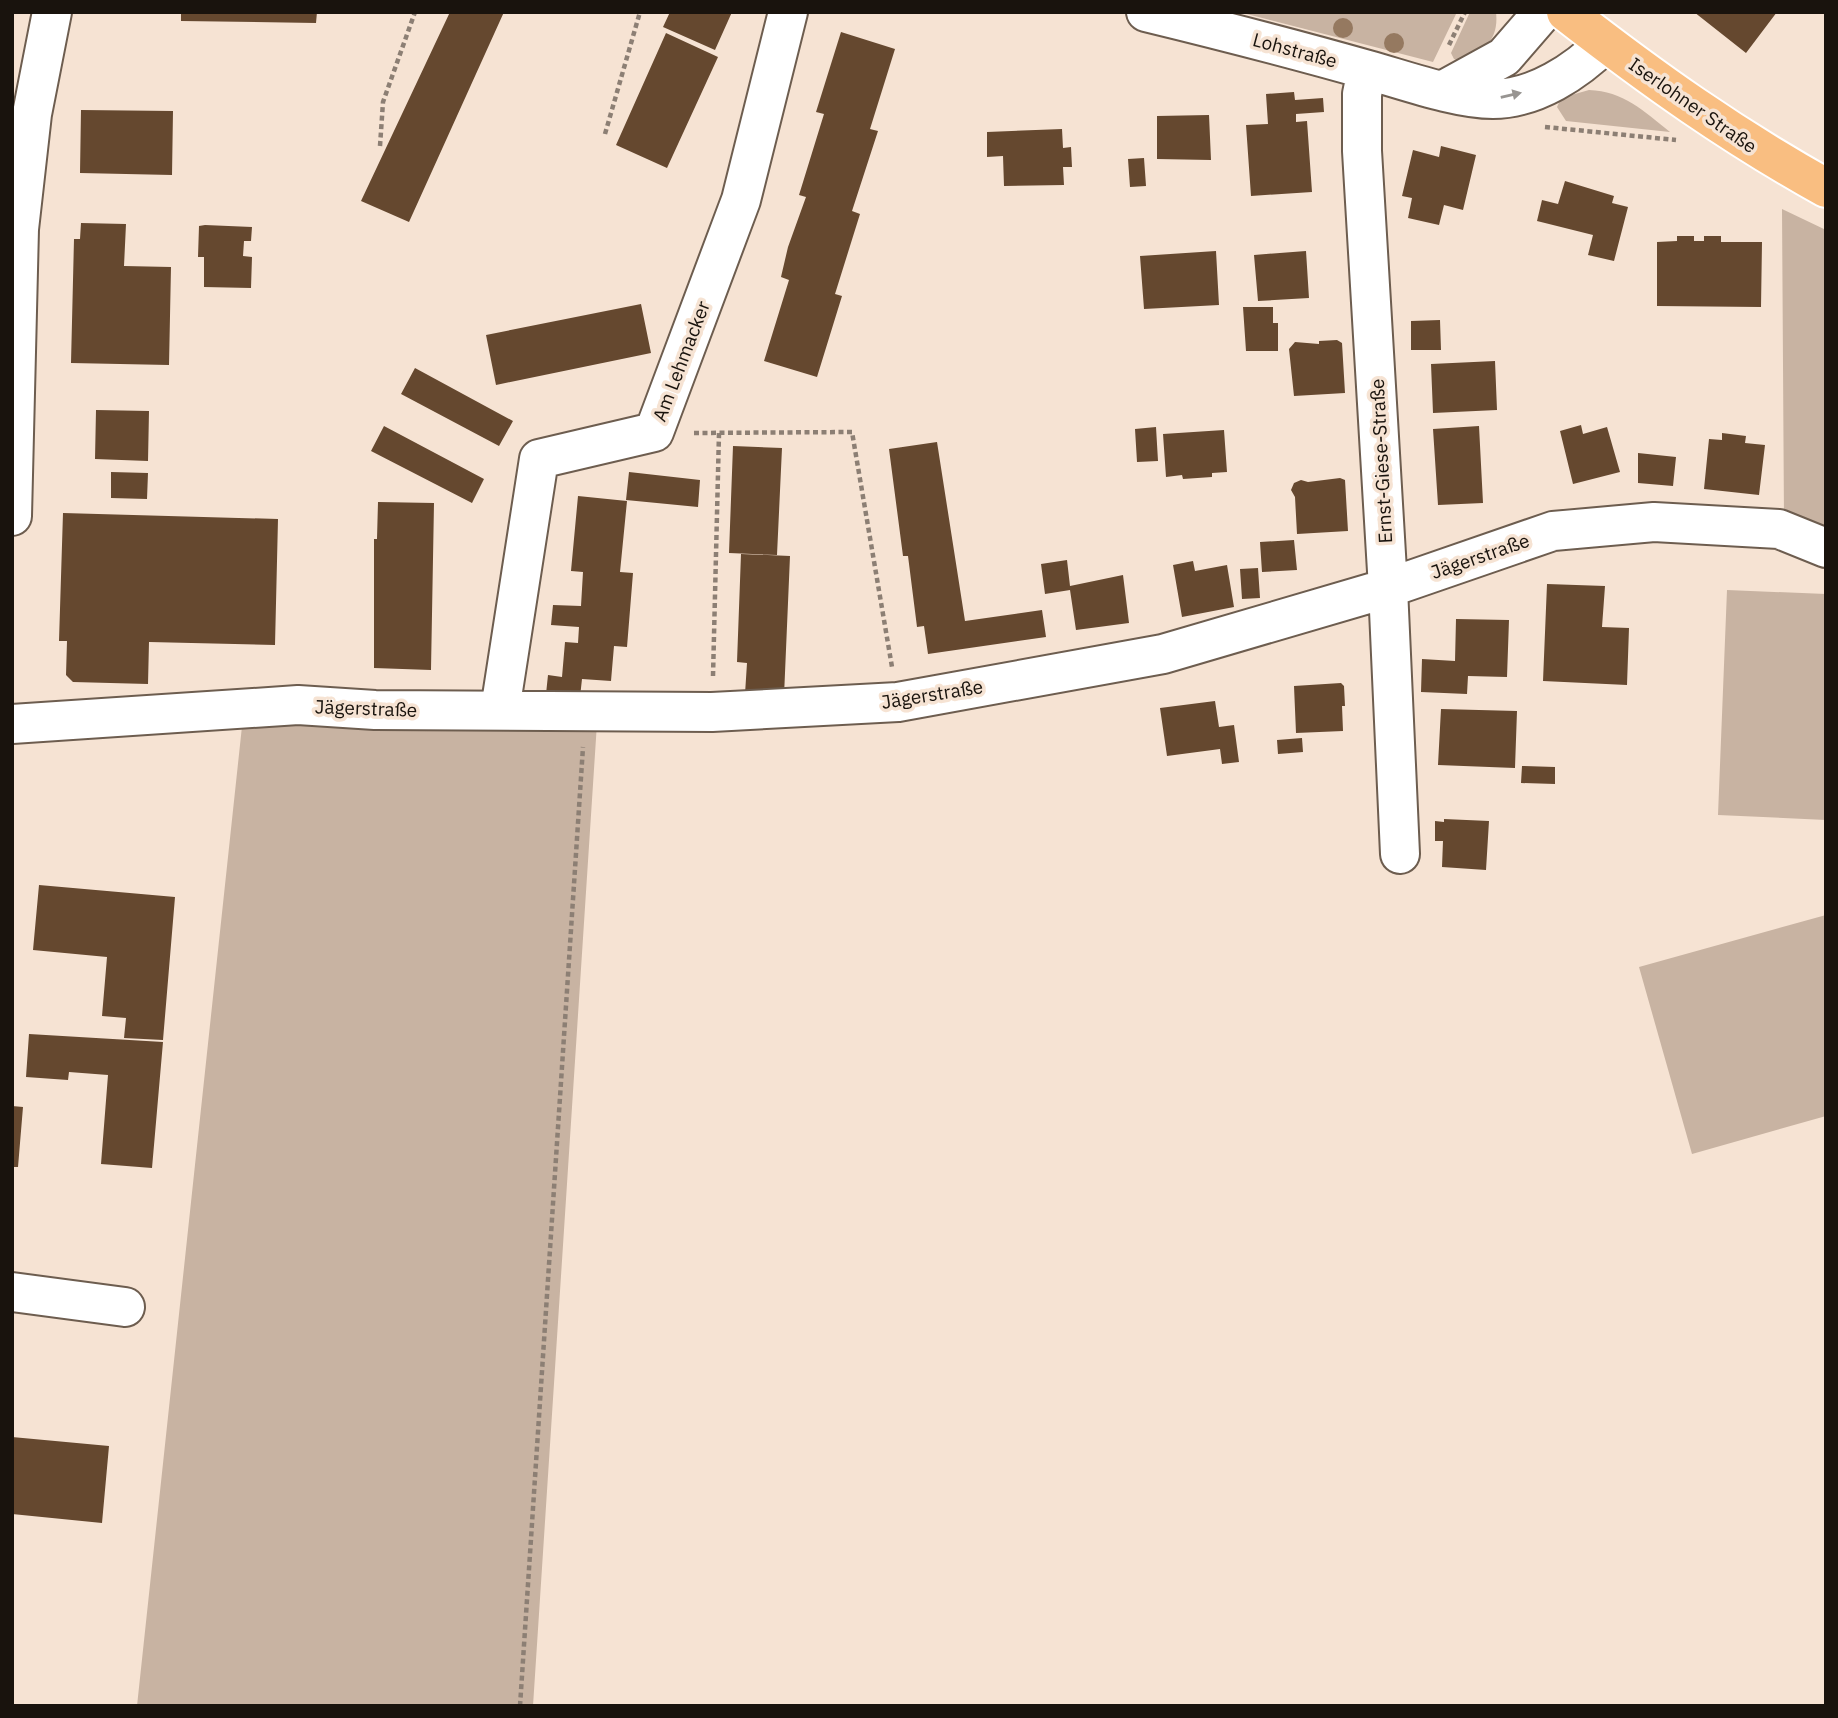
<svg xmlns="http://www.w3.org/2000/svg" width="1838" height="1718" font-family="'IBM Plex Sans',sans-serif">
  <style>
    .green { fill: #c8b3a2 }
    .building { fill: #65482f }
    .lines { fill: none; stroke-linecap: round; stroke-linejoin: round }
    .minor-casing { stroke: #6d5d4f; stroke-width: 42 }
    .major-casing { stroke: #fff; stroke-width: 42 }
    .path { stroke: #8c7f74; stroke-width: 4.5; stroke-dasharray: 5 3.5; stroke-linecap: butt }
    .minor { stroke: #fff; stroke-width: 38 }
    .major { stroke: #f9be81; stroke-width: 38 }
    .tree { fill: #957960 }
    .oneway { fill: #989592 }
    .labels { text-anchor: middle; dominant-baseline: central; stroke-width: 7; stroke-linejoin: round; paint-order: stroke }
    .street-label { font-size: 19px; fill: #19130d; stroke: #f6e3d3 }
  </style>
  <rect width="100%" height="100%" fill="#f6e3d3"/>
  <path class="green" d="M 1239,12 L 1457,12 L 1433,62 Z
    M 1470,12 L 1496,12 C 1499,39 1485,50 1464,63 L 1454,59 L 1451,53 Z
    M 1589,90 C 1623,91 1644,111 1670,132 L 1566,121 L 1557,107 L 1561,98 Z
    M 1782,209 L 1826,230 L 1826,534 L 1784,519 Z
    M 1727,590 L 1826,594 L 1826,820 L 1718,815 Z
    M 243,717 L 597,723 L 533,1706 L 137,1706 Z
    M 1826,915 L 1826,1116 L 1692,1154 L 1639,967 Z"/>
  <path class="building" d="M 181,12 L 317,12 L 316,23 L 181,21 Z
    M 450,12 L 504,12 L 409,222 L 361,201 Z
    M 670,12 L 732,12 L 715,50 L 663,27 Z
    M 1694,12 L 1777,12 L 1746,53 Z
    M 841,32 L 895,49 L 870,129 L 878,131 L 852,211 L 860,214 L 835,294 L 842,296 L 817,377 L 764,361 L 789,280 L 781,277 L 788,247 L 806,197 L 799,195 L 824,114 L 816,112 Z
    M 666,33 L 718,57 L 667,168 L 616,145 Z
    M 1294,92 L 1295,100 L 1323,98 L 1324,112 L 1296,114 L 1296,122 L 1307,121 L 1312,192 L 1251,196 L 1246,125 L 1268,124 L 1266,94 Z
    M 81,110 L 173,111 L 172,175 L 80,173 Z
    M 1209,115 L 1211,160 L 1157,159 L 1157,116 Z
    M 1062,129 L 1063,148 L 1071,147 L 1072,167 L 1063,167 L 1064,185 L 1004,186 L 1003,156 L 987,157 L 987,132 Z
    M 1441,146 L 1476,155 L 1463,210 L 1444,205 L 1439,225 L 1408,218 L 1412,198 L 1402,196 L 1413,150 L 1439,157 Z
    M 1144,158 L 1146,186 L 1130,187 L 1128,159 Z
    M 1565,181 L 1614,196 L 1612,203 L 1628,207 L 1614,261 L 1588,255 L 1593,235 L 1537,221 L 1542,200 L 1558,204 Z
    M 81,223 L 126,224 L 124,266 L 171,267 L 169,365 L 71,363 L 74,239 L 80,239 Z
    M 205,225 L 252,227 L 251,241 L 244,241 L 243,256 L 252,257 L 251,288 L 204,287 L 204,257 L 198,257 L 199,226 Z
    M 1677,236 L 1694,236 L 1694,241 L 1704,241 L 1704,236 L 1721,236 L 1721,242 L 1762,242 L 1761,307 L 1657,306 L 1657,242 L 1677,241 Z
    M 1216,251 L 1219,305 L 1144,309 L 1140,256 Z
    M 1306,251 L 1309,298 L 1258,301 L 1254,255 Z
    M 641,304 L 651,353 L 496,385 L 486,335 Z
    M 1243,307 L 1273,307 L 1273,323 L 1278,323 L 1278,351 L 1246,351 Z
    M 1440,320 L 1441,350 L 1411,350 L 1411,321 Z
    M 1337,340 L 1342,343 L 1345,393 L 1294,396 L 1289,349 L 1295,342 L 1319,344 L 1319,341 Z
    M 1495,361 L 1497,410 L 1433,413 L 1431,364 Z
    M 415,368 L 513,421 L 499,446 L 401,394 Z
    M 96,410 L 149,411 L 148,461 L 95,459 Z
    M 1581,425 L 1583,434 L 1607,427 L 1620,472 L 1573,484 L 1560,431 Z
    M 384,426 L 484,479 L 472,503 L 371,451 Z
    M 1479,426 L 1483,503 L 1438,505 L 1433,429 Z
    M 1156,427 L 1158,461 L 1137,462 L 1135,429 Z
    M 1224,430 L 1227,472 L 1212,473 L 1212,477 L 1183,479 L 1182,475 L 1166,477 L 1163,434 Z
    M 1722,433 L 1746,436 L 1745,443 L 1765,445 L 1759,495 L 1704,489 L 1709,439 L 1722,440 Z
    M 937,442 L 965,621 L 1042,610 L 1046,637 L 928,654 L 924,626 L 917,627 L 908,556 L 903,556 L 889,449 Z
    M 733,446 L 782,448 L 777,555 L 729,553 Z
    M 1638,453 L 1676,457 L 1673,486 L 1638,483 Z
    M 111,472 L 148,473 L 147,499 L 111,498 Z
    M 629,472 L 700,480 L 698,507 L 626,500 Z
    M 1340,478 L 1345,480 L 1348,531 L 1297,534 L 1295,497 L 1291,490 L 1294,483 L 1301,480 L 1308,482 Z
    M 578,496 L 627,501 L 620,572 L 633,573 L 627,647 L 614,646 L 611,681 L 582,679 L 580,697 L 546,694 L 548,675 L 562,677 L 565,642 L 578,643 L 579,627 L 551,625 L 553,605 L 581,606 L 583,572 L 571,571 Z
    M 378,502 L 434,503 L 431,670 L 374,668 L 374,539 L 377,539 Z
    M 63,513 L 278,519 L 275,645 L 149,642 L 148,684 L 73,682 L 66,675 L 67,641 L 59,641 Z
    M 1294,540 L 1297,570 L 1262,572 L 1260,542 Z
    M 741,554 L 790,556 L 784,696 L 745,694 L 747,663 L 737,662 Z
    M 1067,560 L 1070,586 L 1123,575 L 1129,623 L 1076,630 L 1070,590 L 1045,594 L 1041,564 Z
    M 1193,561 L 1195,571 L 1227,565 L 1234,607 L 1182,617 L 1173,565 Z
    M 1258,568 L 1260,598 L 1242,599 L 1240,569 Z
    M 1547,584 L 1605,586 L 1602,627 L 1629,628 L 1627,685 L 1543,681 Z
    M 1456,619 L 1509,620 L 1507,677 L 1468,676 L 1467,694 L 1421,692 L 1422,659 L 1455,661 Z
    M 1341,683 L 1344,686 L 1345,706 L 1342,706 L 1343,731 L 1296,733 L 1294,686 Z
    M 1215,701 L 1219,727 L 1234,725 L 1239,762 L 1222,764 L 1220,749 L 1167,756 L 1160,708 Z
    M 1441,709 L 1517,711 L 1515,768 L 1438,765 Z
    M 1302,738 L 1303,752 L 1278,754 L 1277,740 Z
    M 1522,766 L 1555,767 L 1555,784 L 1521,783 Z
    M 1444,819 L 1489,821 L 1486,870 L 1442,867 L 1443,841 L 1435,841 L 1435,821 L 1444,822 Z
    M 39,885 L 175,897 L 163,1040 L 124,1038 L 126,1018 L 102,1016 L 107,957 L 33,950 Z
    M 29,1034 L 163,1042 L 152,1168 L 101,1164 L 108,1075 L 69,1072 L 68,1080 L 26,1077 Z
    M 12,1106 L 23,1107 L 18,1167 L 12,1167 Z
    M 12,1437 L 109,1446 L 102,1523 L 12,1514 Z"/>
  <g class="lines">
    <g class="minor-casing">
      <path id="minor" d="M 1146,12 C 1220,30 1294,49 1368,70 C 1404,80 1457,99 1493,99 C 1535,99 1577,71 1605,43
        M 1367,70 L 1362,94 L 1362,151 L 1388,588 L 1400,854
        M 1444,90 L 1504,57 L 1543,12
        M 12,516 L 19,229 L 32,114 L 52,12
        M 500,710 L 539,459 L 654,432 L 741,200 L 788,12
        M 12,724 L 298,705 L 375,710 L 712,712 L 898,702 L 1163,654 L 1388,588 L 1553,531 L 1654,522 L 1779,529 L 1826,548
        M 12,1292 L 125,1307"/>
    </g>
    <g class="major-casing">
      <path id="major" d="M 1566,12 C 1652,79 1731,135 1826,188"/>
    </g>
    <path class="path" d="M 1449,45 L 1465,12
      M 1545,127 L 1676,140
      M 605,134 L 640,12
      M 380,146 L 383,102 L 415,12
      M 694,433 L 852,432 L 892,667
      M 713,676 L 719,433
      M 520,1706 L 583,747"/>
    <use href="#minor" class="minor"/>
    <use href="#major" class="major"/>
  </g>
  <g class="tree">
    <circle cx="1343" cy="28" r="10"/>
    <circle cx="1394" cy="43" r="10"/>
  </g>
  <defs><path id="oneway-solid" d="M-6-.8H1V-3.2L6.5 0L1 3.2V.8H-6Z" transform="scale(1.75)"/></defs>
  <use class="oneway" href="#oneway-solid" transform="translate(1511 95) rotate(-13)"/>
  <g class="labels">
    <g class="street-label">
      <text transform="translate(1295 50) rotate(15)">Lohstraße</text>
      <text transform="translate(1693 105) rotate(35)">Iserlohner Straße</text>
      <text transform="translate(681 361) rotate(-69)">Am Lehmacker</text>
      <text transform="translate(1381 461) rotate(-93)">Ernst-Giese-Straße</text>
      <text transform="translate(1480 556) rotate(-19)">Jägerstraße</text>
      <text transform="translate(932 694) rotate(-9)">Jägerstraße</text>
      <text transform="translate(366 708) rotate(2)">Jägerstraße</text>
    </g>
  </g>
  <rect width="1838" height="1718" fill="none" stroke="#19130d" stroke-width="28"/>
</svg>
